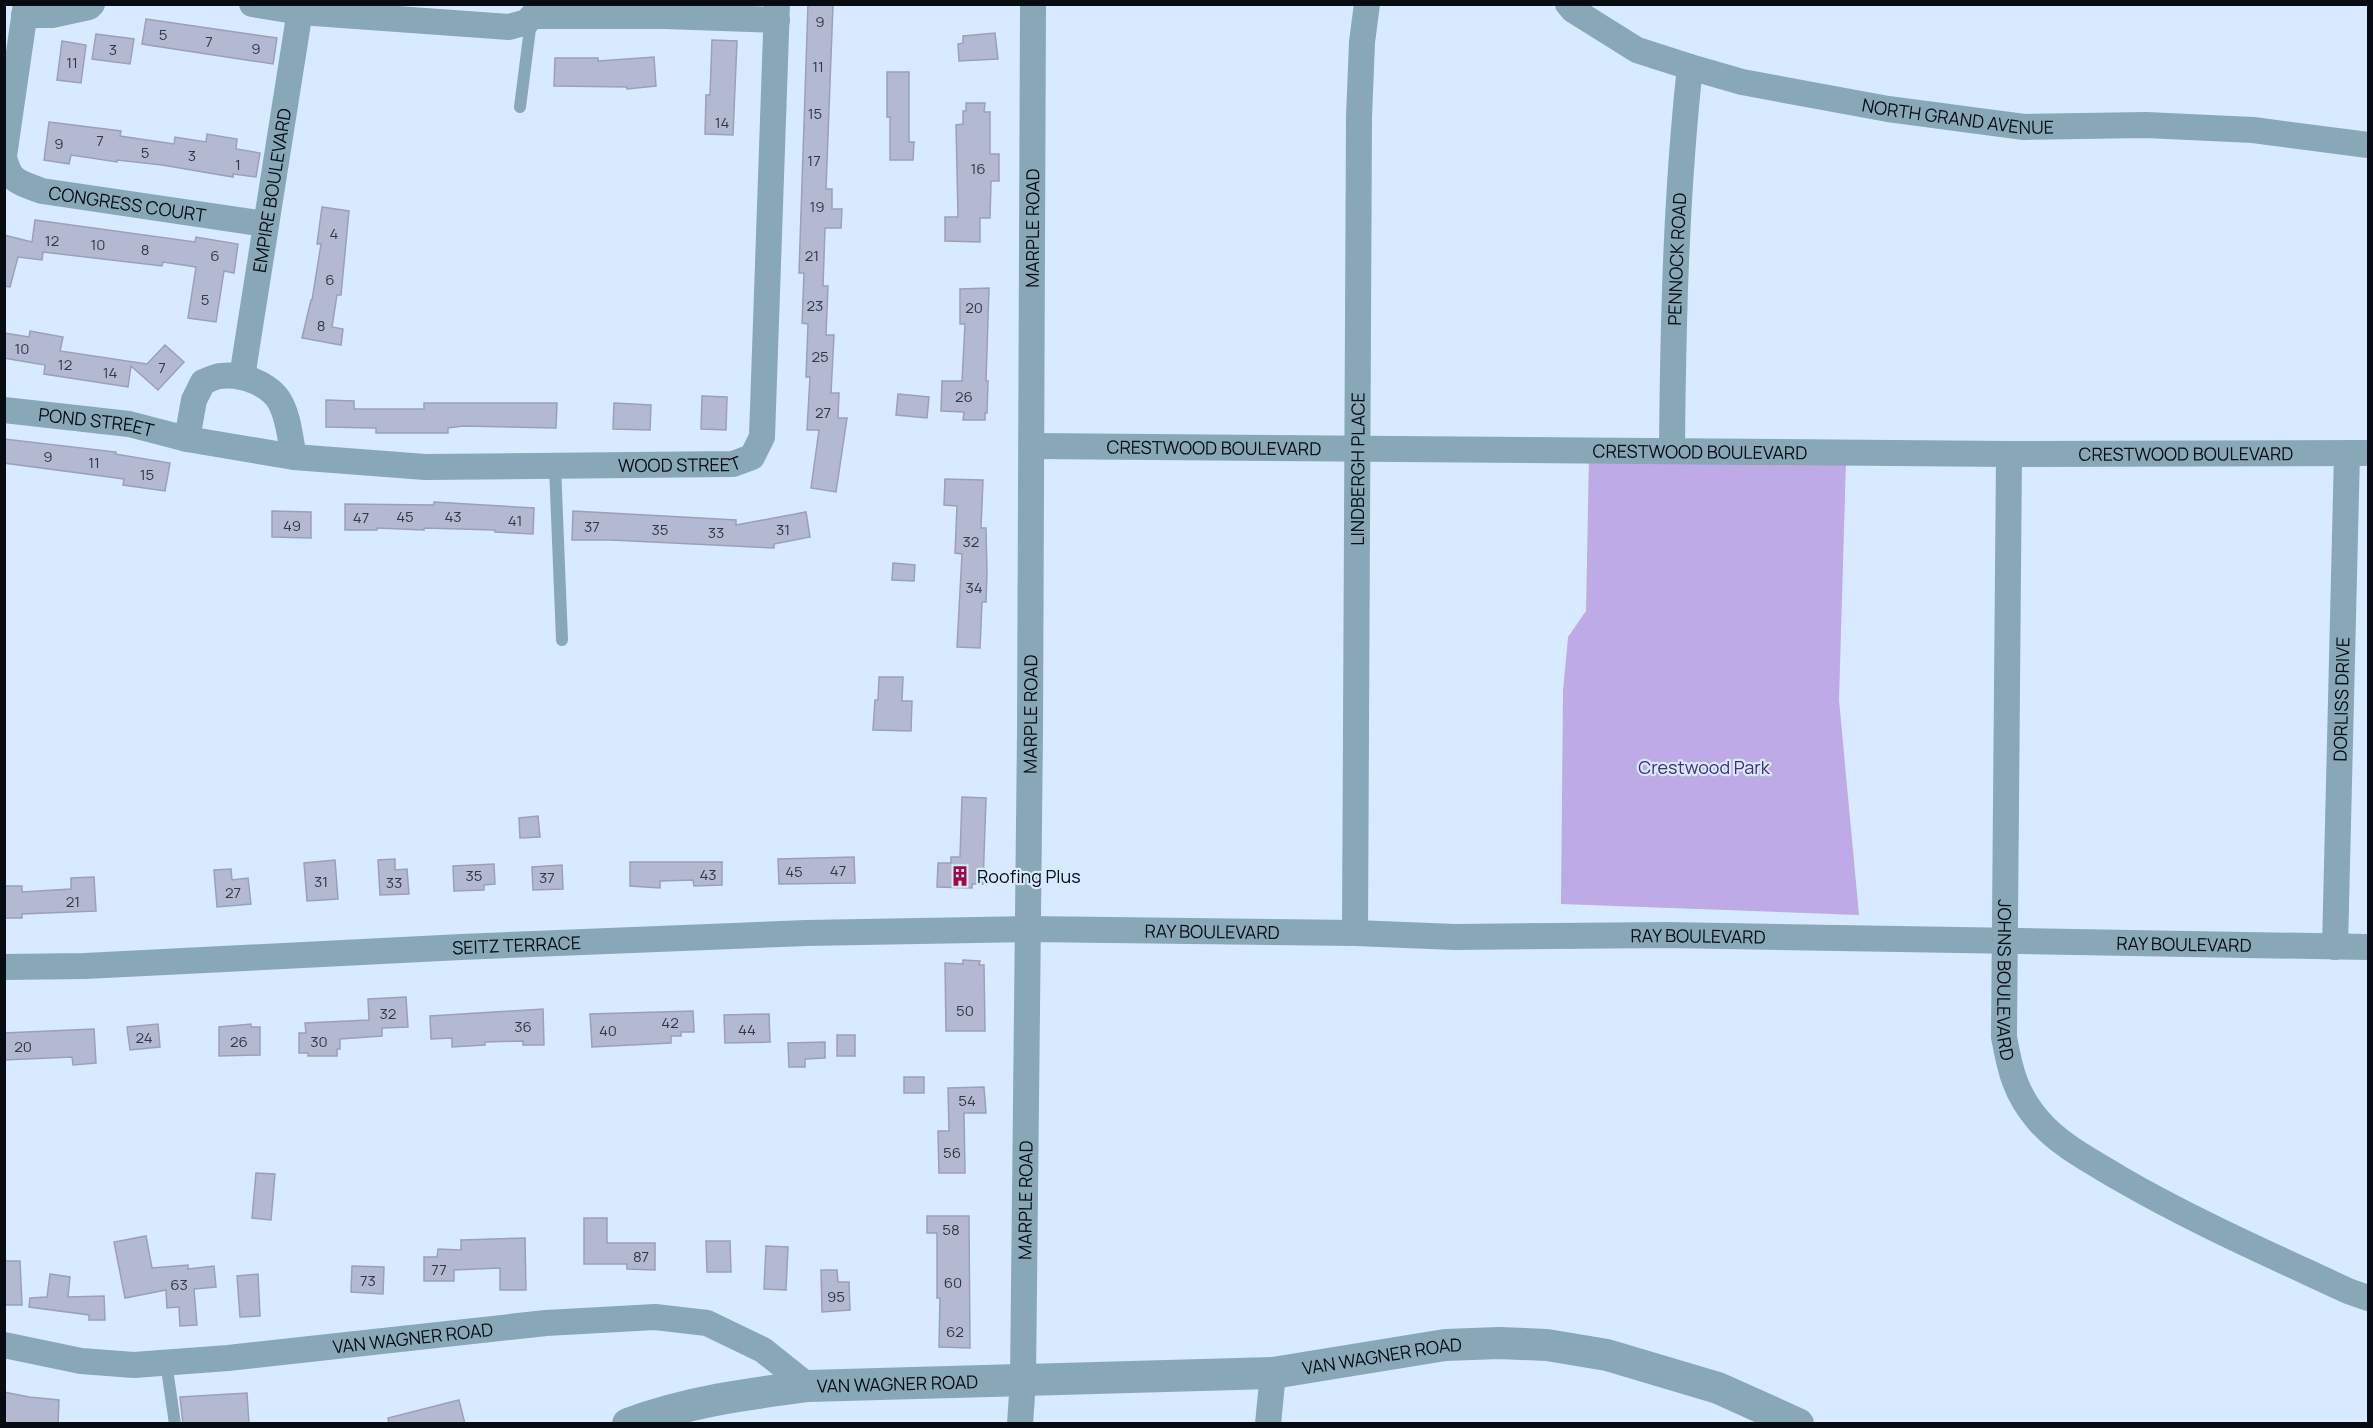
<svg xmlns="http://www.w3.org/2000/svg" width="2373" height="1428" font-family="Manrope,sans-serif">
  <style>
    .green { fill: #bdaae6 }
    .building { fill: #b3b9d1; stroke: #9ba0b8; stroke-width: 1.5 }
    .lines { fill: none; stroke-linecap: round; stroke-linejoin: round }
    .service { stroke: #88a8b7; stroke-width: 12 }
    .minor { stroke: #88a8b7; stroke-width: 26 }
    .tertiary { stroke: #88a8b7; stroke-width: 32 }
    .labels { text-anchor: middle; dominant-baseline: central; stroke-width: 4.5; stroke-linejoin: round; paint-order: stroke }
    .number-label { font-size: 15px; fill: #323742 }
    .street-label { font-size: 18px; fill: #070c13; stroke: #d8eaff }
    .park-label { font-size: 18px; fill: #492b75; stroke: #d8eaff }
    .poi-label { font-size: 18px; fill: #070c13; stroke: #d8eaff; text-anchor: start }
  </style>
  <rect width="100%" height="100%" fill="#d8eaff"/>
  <path class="green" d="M 1589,455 L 1846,461 L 1839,700 L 1859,915 L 1561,904 L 1563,691 L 1568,637 L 1586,611 Z"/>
  <path class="building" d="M 808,4 L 833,4 L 826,189 L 832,189 L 832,209 L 842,209 L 841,228 L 825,228 L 823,286 L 828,286 L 826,335 L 834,335 L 831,393 L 839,393 L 838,418 L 847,418 L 836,492 L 811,488 L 819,430 L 807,430 L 810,377 L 806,377 L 808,324 L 802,323 L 804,273 L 799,273 Z
    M 146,19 L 277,38 L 273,64 L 142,44 Z
    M 995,33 L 998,59 L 959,61 L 958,44 L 963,43 L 963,36 Z
    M 96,34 L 134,39 L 130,64 L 92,59 Z
    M 712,40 L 737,41 L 733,135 L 705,134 L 706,95 L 710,95 Z
    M 62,41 L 86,45 L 81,83 L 57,80 Z
    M 654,57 L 656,86 L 627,89 L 627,87 L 554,86 L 555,58 L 598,58 L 598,61 Z
    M 887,72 L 909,72 L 909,142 L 914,142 L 913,160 L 890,160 L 890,117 L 887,117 Z
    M 966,103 L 985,103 L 984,112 L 990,112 L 990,154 L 999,154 L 999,181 L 991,181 L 990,218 L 980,218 L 980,242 L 945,241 L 945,217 L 958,217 L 956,125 L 963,124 L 963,111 L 966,111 Z
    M 49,122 L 121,131 L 120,136 L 174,144 L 175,137 L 206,142 L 207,134 L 237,139 L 236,149 L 260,153 L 256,177 L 233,174 L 233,177 L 162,165 L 117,160 L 117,162 L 71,155 L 69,164 L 44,160 Z
    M 322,207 L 349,211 L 341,295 L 337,295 L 332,327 L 343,329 L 341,345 L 302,338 L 311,300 L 312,300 L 321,244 L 317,244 Z
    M 35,220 L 195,242 L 196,237 L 238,244 L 234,273 L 224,271 L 216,322 L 188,318 L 196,267 L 163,262 L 162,266 L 43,252 L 42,260 L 18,257 L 10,287 L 4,286 L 4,235 L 32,242 Z
    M 989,288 L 986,381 L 988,381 L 987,413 L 985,413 L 985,420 L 963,420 L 964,412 L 941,411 L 942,381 L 962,381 L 965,324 L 960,324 L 960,289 Z
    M 30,331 L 63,337 L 60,351 L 147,364 L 165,345 L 184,362 L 158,390 L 131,366 L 128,387 L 44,374 L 45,365 L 4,358 L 4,333 L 29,337 Z
    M 898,394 L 929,397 L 927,418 L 896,415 Z
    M 702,396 L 727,397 L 726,430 L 701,429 Z
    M 326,400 L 354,401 L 354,409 L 424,409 L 424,403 L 557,403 L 556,428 L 463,426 L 448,428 L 448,433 L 376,433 L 376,428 L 326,427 Z
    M 614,403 L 651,405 L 650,430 L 613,429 Z
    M 4,439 L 116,452 L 115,454 L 170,463 L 165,491 L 123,485 L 124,479 L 4,463 Z
    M 945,479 L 983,480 L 981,528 L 986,528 L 987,573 L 986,602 L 982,602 L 980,648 L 957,647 L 962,554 L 955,553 L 957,506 L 944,505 Z
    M 434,502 L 534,508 L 533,534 L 495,532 L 495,530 L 424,528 L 424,530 L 377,528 L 377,530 L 345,530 L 345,504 L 434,505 Z
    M 272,511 L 311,512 L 311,538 L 272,537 Z
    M 573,511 L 736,520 L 736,525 L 806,512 L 810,537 L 774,544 L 774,548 L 611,540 L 572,540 Z
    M 893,563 L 915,565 L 914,581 L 892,580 Z
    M 879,677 L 903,677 L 902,701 L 912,701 L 911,731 L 873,730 L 875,700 L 878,700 Z
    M 962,797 L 986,798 L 983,884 L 972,884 L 972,888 L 937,887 L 938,863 L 951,863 L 951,857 L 960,857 Z
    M 538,816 L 540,837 L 520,838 L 519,818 Z
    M 854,857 L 855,883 L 779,884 L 778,859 Z
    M 395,859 L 395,870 L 407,869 L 409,894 L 380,895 L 378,860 Z
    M 335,860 L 338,899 L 307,901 L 304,863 Z
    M 630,862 L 722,862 L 722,885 L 694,886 L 693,880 L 660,881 L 660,888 L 630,886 Z
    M 494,864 L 495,884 L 484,885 L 484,890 L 454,891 L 453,866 Z
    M 562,865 L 563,889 L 533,890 L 532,867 Z
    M 231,869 L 232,880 L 248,878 L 251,904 L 217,907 L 214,870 Z
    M 94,877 L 96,911 L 22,914 L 22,918 L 4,918 L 4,886 L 22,886 L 22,892 L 71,889 L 71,878 Z
    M 963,960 L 980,961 L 979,965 L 984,965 L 985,1031 L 946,1031 L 945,963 L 963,964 Z
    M 406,997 L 408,1027 L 382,1028 L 382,1036 L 340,1039 L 340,1049 L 337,1049 L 337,1056 L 308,1056 L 308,1053 L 299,1053 L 299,1033 L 306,1033 L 305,1023 L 369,1020 L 368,999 Z
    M 543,1009 L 544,1045 L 523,1045 L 523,1041 L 485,1042 L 485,1045 L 452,1047 L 452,1038 L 431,1039 L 430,1016 Z
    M 693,1011 L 694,1032 L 681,1032 L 681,1036 L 671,1036 L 671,1043 L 592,1047 L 590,1014 Z
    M 769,1014 L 770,1042 L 725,1043 L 724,1015 Z
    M 158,1024 L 160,1047 L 130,1050 L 127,1027 Z
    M 251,1024 L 251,1027 L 260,1027 L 260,1055 L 219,1056 L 219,1027 Z
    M 94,1029 L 96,1063 L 73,1065 L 72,1057 L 4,1060 L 4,1033 Z
    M 837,1035 L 855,1035 L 855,1056 L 837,1056 Z
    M 825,1042 L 825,1058 L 805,1059 L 805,1067 L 789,1067 L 788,1043 Z
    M 904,1077 L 924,1077 L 924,1093 L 904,1093 Z
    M 984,1087 L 986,1113 L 964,1113 L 965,1173 L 939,1173 L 938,1131 L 949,1131 L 948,1088 Z
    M 256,1173 L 275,1174 L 271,1220 L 252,1218 Z
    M 927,1216 L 969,1216 L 970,1348 L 939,1347 L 940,1298 L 937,1298 L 937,1233 L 927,1233 Z
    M 584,1218 L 607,1218 L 607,1243 L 655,1243 L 655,1270 L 627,1269 L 627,1264 L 584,1264 Z
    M 146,1236 L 152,1268 L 188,1265 L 188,1269 L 214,1266 L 216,1287 L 194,1289 L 197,1325 L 180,1326 L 179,1307 L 167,1308 L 166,1290 L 125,1298 L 114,1242 Z
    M 525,1238 L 526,1290 L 500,1290 L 500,1268 L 454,1270 L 454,1281 L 424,1281 L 424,1257 L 437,1257 L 438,1249 L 461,1250 L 461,1240 Z
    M 706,1241 L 730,1241 L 731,1272 L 707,1272 Z
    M 766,1246 L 788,1247 L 786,1290 L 764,1289 Z
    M 4,1261 L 20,1261 L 22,1305 L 4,1305 Z
    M 352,1266 L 384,1267 L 383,1294 L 351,1292 Z
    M 821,1270 L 837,1270 L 838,1282 L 849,1282 L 850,1310 L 822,1312 Z
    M 50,1274 L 70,1277 L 68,1297 L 104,1296 L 105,1320 L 89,1320 L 89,1315 L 29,1307 L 30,1298 L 47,1297 Z
    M 258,1274 L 260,1316 L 240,1317 L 237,1276 Z
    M 4,1392 L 29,1397 L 59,1400 L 58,1424 L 4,1424 Z
    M 247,1393 L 249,1424 L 183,1424 L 180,1397 Z
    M 459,1400 L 465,1424 L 389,1424 L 388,1418 Z"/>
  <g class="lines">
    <path class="service" d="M 520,107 L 531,21
      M 555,466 L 562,640
      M 166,1362 L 175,1424"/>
    <g class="minor">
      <path d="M 252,4 L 300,12 L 509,27 L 527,22 L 532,16 L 665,16 L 777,20"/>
      <path id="s1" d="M 1568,4 L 1573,10 L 1637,50 L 1690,67 L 1742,82 L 1888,109 L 2024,127 L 2146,125 L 2253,130 L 2368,145"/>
      <path d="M 24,15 L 52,15 L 89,7 L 92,4"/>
      <path d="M 4,156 L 26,4"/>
      <path id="s2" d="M 4,157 C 10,183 19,182 42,191 L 266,224"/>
      <path id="s3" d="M 242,377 L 301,4"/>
      <path id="s4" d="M 4,410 L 129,424 L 187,439 L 294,457 L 425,467 L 733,464 L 752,457 L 762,437 L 777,4"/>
      <path d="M 187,439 L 194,400 L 203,382 C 209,380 215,376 221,376 C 241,373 270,384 280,402 C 289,418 290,439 294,457"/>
      <path id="s5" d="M 1032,446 L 2009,454 L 2368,453"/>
      <path id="s6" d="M 1672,451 C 1673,323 1676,195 1690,67"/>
      <path id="s7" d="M 2009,454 L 2004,1037 C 2010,1070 2015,1093 2038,1120 C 2059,1145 2091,1161 2119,1178 C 2193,1221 2271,1255 2348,1291 L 2368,1298"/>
      <path id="s8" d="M 1355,933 L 1359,117 L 1362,42 L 1367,4"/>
      <path id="s9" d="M 2335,947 L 2347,453"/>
      <path id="s10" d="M 4,967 L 85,966 L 461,947 L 806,933 L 1028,929 L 1355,933 L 1455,937 L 1667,935 L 2368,947"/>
      <path id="s11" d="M 4,1345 L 81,1361 L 134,1365 L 228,1358 L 546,1323 L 655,1317 L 707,1323 L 763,1350 L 808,1386"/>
      <path id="s12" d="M 1020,1424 L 1023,1380 L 1030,731 L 1033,4"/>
      <path d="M 1268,1424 L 1273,1373"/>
    </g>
    <path class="tertiary" id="s13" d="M 628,1424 C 686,1402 747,1394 808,1386 L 1273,1373 L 1445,1345 L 1499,1343 L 1547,1345 L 1607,1355 L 1718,1388 L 1798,1424"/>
  </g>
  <defs>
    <g id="building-bare" transform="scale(1.62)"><path d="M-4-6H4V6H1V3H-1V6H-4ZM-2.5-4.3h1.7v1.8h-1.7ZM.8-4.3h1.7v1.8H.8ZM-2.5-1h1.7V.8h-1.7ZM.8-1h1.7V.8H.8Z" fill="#a20845" stroke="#d8eaff" stroke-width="2.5" paint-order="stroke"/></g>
  </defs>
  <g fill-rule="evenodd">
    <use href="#building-bare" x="960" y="876"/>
  </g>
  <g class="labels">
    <g class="number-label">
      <text x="820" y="21">9</text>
      <text x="163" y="34">5</text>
      <text x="209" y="41">7</text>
      <text x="256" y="48">9</text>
      <text x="113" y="49">3</text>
      <text x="72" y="62">11</text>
      <text x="818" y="66">11</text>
      <text x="815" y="113">15</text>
      <text x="722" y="122">14</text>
      <text x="100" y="140">7</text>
      <text x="59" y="143">9</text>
      <text x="145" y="152">5</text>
      <text x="192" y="155">3</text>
      <text x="814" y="160">17</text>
      <text x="238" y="164">1</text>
      <text x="978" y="168">16</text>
      <text x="817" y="206">19</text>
      <text x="334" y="233">4</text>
      <text x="52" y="240">12</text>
      <text x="98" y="244">10</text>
      <text x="145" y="249">8</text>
      <text x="215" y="255">6</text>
      <text x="812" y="255">21</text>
      <text x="330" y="279">6</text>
      <text x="205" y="299">5</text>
      <text x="815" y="305">23</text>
      <text x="974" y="307">20</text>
      <text x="321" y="325">8</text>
      <text x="22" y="348">10</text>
      <text x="820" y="356">25</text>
      <text x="65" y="364">12</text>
      <text x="162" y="367">7</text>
      <text x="110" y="372">14</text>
      <text x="964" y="396">26</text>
      <text x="823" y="412">27</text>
      <text x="48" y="456">9</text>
      <text x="94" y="462">11</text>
      <text x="147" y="474">15</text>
      <text x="405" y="516">45</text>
      <text x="453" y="516">43</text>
      <text x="361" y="517">47</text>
      <text x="515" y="520">41</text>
      <text x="292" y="525">49</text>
      <text x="592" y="526">37</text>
      <text x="660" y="529">35</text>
      <text x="783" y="529">31</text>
      <text x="716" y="532">33</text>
      <text x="971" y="541">32</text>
      <text x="974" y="587">34</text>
      <text x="838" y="870">47</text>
      <text x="794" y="871">45</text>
      <text x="708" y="874">43</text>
      <text x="474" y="875">35</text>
      <text x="547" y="877">37</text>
      <text x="321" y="881">31</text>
      <text x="394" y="882">33</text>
      <text x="233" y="892">27</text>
      <text x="73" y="901">21</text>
      <text x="965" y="1010">50</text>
      <text x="388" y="1013">32</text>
      <text x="670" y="1022">42</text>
      <text x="523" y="1026">36</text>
      <text x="747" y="1029">44</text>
      <text x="608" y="1030">40</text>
      <text x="144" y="1037">24</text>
      <text x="239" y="1041">26</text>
      <text x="319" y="1041">30</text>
      <text x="23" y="1046">20</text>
      <text x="967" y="1100">54</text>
      <text x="952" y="1152">56</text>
      <text x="951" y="1229">58</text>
      <text x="641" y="1256">87</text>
      <text x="439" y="1269">77</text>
      <text x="368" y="1280">73</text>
      <text x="953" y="1282">60</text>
      <text x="179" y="1284">63</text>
      <text x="836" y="1296">95</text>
      <text x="955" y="1331">62</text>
    </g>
    <g class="street-label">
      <text stroke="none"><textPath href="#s1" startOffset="412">NORTH GRAND AVENUE</textPath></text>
      <text stroke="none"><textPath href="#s3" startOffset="189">EMPIRE BOULEVARD</textPath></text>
      <text stroke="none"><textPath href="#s2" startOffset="141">CONGRESS COURT</textPath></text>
      <text stroke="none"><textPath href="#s12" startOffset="1196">MARPLE ROAD</textPath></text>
      <text stroke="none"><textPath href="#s6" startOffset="192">PENNOCK ROAD</textPath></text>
      <text stroke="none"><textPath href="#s4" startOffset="93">POND STREET</textPath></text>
      <text stroke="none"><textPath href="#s5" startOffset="182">CRESTWOOD BOULEVARD</textPath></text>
      <text stroke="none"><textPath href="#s5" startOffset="668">CRESTWOOD BOULEVARD</textPath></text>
      <text stroke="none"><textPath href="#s5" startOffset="1154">CRESTWOOD BOULEVARD</textPath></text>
      <text stroke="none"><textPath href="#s4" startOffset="680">WOOD STREET</textPath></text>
      <text stroke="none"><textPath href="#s8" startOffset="464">LINDBERGH PLACE</textPath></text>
      <text stroke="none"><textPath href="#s9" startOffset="248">DORLISS DRIVE</textPath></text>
      <text stroke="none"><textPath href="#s12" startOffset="710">MARPLE ROAD</textPath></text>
      <text stroke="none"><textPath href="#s10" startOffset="1209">RAY BOULEVARD</textPath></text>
      <text stroke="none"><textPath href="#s10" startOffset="1695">RAY BOULEVARD</textPath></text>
      <text stroke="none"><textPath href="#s10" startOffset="513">SEITZ TERRACE</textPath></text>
      <text stroke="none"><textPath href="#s10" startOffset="2181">RAY BOULEVARD</textPath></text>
      <text stroke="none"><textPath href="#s7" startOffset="526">JOHNS BOULEVARD</textPath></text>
      <text stroke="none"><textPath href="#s12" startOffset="224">MARPLE ROAD</textPath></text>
      <text stroke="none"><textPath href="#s11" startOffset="412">VAN WAGNER ROAD</textPath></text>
      <text stroke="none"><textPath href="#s13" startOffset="760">VAN WAGNER ROAD</textPath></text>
      <text stroke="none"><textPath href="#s13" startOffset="274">VAN WAGNER ROAD</textPath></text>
    </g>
    <g class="park-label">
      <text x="1704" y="767">Crestwood Park</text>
    </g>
    <g class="poi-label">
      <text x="977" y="876">Roofing Plus</text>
    </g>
  </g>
  <rect width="2373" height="1428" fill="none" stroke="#070c13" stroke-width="12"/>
</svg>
